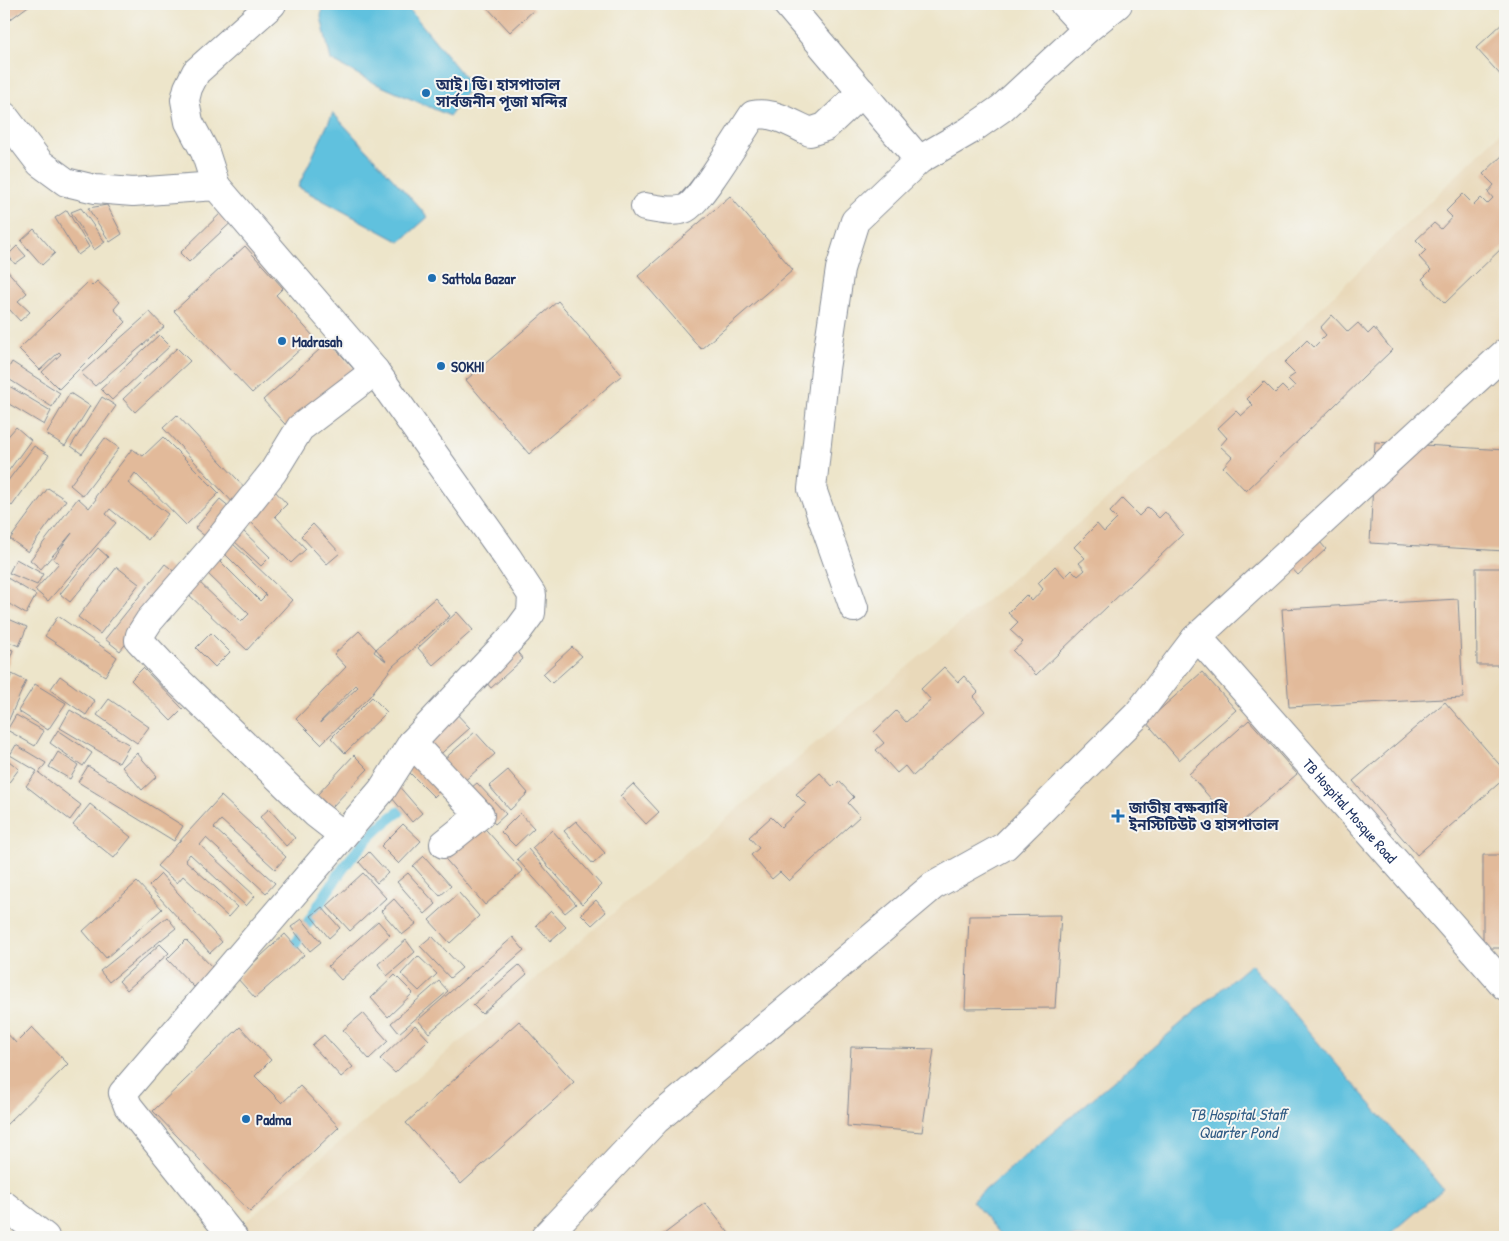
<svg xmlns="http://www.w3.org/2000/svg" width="1509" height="1241" font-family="'Patrick Hand','Noto Sans Bengali',sans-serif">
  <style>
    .built { fill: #e9d9ba }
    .water { fill: #60c1de; stroke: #3e789e }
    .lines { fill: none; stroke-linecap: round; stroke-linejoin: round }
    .stream { stroke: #60c1de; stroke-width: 11 }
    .building { fill: #e2ba9a; fill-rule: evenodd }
    .street-casing { stroke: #848a94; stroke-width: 30 }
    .street { stroke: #fff; stroke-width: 28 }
    .poi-dot { fill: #1f6fb2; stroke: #f6f6f2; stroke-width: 2 }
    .labels { text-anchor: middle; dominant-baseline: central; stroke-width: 4; stroke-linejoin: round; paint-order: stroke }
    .poi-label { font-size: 15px; font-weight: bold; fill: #1b2f5e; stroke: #f6f6f2; text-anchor: start }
    .street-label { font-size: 15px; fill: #1b2f5e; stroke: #f6f6f2 }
    .water-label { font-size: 16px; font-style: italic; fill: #305b84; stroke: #f6f6f2 }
  </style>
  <rect width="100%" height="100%" fill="#f6f6f2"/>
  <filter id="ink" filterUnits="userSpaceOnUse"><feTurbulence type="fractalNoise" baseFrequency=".02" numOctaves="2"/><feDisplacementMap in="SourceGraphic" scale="10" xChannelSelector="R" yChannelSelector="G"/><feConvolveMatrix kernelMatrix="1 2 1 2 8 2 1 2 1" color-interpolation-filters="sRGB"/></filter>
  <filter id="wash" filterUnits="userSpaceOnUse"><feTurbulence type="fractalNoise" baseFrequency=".0096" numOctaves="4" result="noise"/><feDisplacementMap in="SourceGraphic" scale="20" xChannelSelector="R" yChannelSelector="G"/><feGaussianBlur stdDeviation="1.12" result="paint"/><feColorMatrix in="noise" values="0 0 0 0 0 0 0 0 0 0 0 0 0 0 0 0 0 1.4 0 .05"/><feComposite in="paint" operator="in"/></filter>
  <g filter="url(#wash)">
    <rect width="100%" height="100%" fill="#ede5ca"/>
    <path class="built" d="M 1505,128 L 1505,1237 L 227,1237 L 1233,394 Z"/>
    <path class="water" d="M 323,4 L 405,4 L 471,85 L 450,116 L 372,82 L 331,60 L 321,17 Z
      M 333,113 L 428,217 L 400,242 L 298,187 Z
      M 1251,964 L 1443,1189 L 1387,1237 L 1003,1237 L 972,1201 Z"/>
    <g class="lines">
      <path class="stream" d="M 288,956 C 318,907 350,845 399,812"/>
    </g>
    <g id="blocks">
      <path class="building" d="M 4,4 L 31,4 L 4,24 Z
        M 484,4 L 530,4 L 535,9 L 510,32 Z
        M 1505,21 L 1505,80 L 1476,48 Z
        M 1505,153 L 1505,245 L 1445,303 L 1422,279 L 1431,270 L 1419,257 L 1426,250 L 1416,240 L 1434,223 L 1441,229 L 1452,217 L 1446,211 L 1463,194 L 1474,205 L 1481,198 L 1487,204 L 1493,198 L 1488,192 L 1494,185 L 1483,174 Z
        M 730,196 L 793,270 L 701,349 L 638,276 Z
        M 107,205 L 122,234 L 110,242 L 88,208 Z
        M 229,205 L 239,215 L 189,262 L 180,253 Z
        M 81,208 L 105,242 L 94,250 L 71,212 Z
        M 67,210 L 89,247 L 78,255 L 55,218 Z
        M 34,229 L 55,253 L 42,265 L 21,241 Z
        M 7,243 L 11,247 L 4,254 L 4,246 Z
        M 17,246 L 26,256 L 15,264 L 8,255 Z
        M 245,246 L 283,288 L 276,295 L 314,337 L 252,393 L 174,311 Z
        M 4,267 L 27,293 L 18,301 L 30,312 L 20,321 L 9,309 L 4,313 Z
        M 97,281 L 120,302 L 114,309 L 126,322 L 59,389 L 42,372 L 61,354 L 59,352 L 40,370 L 19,349 L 88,282 L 92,286 Z
        M 558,301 L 622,375 L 529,454 L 466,380 Z
        M 150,312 L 164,327 L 95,386 L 81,373 Z
        M 1332,315 L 1348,332 L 1358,323 L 1368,334 L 1374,328 L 1392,350 L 1246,491 L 1223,467 L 1232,457 L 1220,446 L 1227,438 L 1218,428 L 1236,411 L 1241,416 L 1253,405 L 1247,399 L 1264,382 L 1275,393 L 1282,386 L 1288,392 L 1295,386 L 1288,379 L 1295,374 L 1284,363 L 1307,340 L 1314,347 L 1326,335 L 1320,328 Z
        M 159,335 L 170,346 L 112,400 L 101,389 Z
        M 329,341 L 358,374 L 293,433 L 263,400 Z
        M 177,348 L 190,361 L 135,412 L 123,399 Z
        M 12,362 L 60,393 L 52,407 L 4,376 Z
        M 4,383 L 51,411 L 44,425 L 4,401 Z
        M 70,393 L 90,406 L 65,446 L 46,434 Z
        M 102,397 L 116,406 L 82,454 L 71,446 Z
        M 177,415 L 252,495 L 238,508 L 163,428 Z
        M 16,427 L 31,440 L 4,477 L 4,441 Z
        M 163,437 L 219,493 L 186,525 L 135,473 L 128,483 L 168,514 L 148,540 L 110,509 L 106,514 L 116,523 L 48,601 L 35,590 L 59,563 L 53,559 L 72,533 L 41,569 L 30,560 L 78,498 L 89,508 L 96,499 L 95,497 L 132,449 L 143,456 Z
        M 105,438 L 119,448 L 83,496 L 70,485 Z
        M 1375,442 L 1505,450 L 1505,551 L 1370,543 Z
        M 34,446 L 49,455 L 12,506 L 4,500 L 4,486 Z
        M 48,488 L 66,500 L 28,552 L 10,539 Z
        M 273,489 L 287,504 L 275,516 L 306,549 L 291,563 L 246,517 Z
        M 220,499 L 237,513 L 212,542 L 195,528 Z
        M 1122,499 L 1139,516 L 1148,507 L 1159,518 L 1165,512 L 1183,534 L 1036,675 L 1013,651 L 1023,642 L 1010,630 L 1018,622 L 1008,613 L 1026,595 L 1032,601 L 1043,589 L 1038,583 L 1055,566 L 1065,577 L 1072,570 L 1078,576 L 1085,570 L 1079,563 L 1085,558 L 1074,547 L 1097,524 L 1104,532 L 1117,519 L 1110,512 Z
        M 313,524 L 340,553 L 327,564 L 301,536 Z
        M 1308,528 L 1326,549 L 1298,575 L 1279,554 Z
        M 242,530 L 270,557 L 261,566 L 233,540 Z
        M 230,541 L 292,600 L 247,650 L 186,592 L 197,580 L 241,622 L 249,614 L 204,570 L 216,557 L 260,601 L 266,595 L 221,550 Z
        M 98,548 L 108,557 L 70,602 L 60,594 Z
        M 16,559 L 43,574 L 37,585 L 9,573 Z
        M 165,564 L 180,576 L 120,651 L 105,639 Z
        M 117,567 L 139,584 L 100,634 L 78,617 Z
        M 1476,568 L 1505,568 L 1505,665 L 1477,665 Z
        M 4,576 L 36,595 L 26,614 L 4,601 Z
        M 435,598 L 450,616 L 393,666 L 370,696 L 321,744 L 296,719 L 346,667 L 334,654 L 359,631 L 376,649 L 374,652 L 386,661 L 376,649 ZM 356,685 L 358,687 L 320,723 L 320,722 Z
        M 1458,599 L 1463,698 L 1289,707 L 1282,609 Z
        M 457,612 L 473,630 L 433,665 L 418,648 Z
        M 58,616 L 117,657 L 105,676 L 45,636 Z
        M 4,617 L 27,627 L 19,646 L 4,640 Z
        M 211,633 L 230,652 L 215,667 L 196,648 Z
        M 4,647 L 13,650 L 4,675 Z
        M 572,647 L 582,656 L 552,683 L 543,674 Z
        M 514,648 L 523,659 L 491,688 L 481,676 Z
        M 944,667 L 958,682 L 964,676 L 978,692 L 973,697 L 985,711 L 913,776 L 905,766 L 897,773 L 876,750 L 884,743 L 874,732 L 896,711 L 906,722 L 931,700 L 921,689 Z
        M 143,668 L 183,709 L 171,721 L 131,680 Z
        M 1202,672 L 1236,710 L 1179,760 L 1146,722 Z
        M 12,674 L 26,681 L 4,731 L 4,692 Z
        M 60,676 L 95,701 L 86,715 L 50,690 Z
        M 35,684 L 66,703 L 48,730 L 18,711 Z
        M 372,697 L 387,712 L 345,753 L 331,738 Z
        M 109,699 L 149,727 L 137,743 L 97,715 Z
        M 1445,702 L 1505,771 L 1505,778 L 1417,855 L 1353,781 Z
        M 452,709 L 470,728 L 435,759 L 418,739 Z
        M 70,710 L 130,745 L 119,763 L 60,728 Z
        M 16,715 L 44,731 L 35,746 L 7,730 Z
        M 1249,720 L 1297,774 L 1236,827 L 1189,774 Z
        M 58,730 L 92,753 L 83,766 L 50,743 Z
        M 475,732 L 495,754 L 462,783 L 442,761 Z
        M 16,745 L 46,763 L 39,773 L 81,805 L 70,820 L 26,786 L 37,771 L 10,755 Z
        M 58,752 L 78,765 L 70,779 L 49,767 Z
        M 137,753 L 157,776 L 142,790 L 122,767 Z
        M 354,755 L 368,769 L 331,808 L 317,795 Z
        M 413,756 L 445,786 L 434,797 L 403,766 Z
        M 4,757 L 19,769 L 4,789 Z
        M 88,766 L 183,826 L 174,841 L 78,782 Z
        M 508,770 L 528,793 L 510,810 L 489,786 Z
        M 820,773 L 833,787 L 839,781 L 854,797 L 848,803 L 860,816 L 789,881 L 780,872 L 772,879 L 751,855 L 759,848 L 749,837 L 771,817 L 781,827 L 806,804 L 796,794 Z
        M 477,783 L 506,814 L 495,824 L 466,792 Z
        M 397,784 L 422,813 L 412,822 L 387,792 Z
        M 633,784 L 659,812 L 646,824 L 620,796 Z
        M 221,796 L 286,857 L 275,869 L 221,820 L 214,828 L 275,883 L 266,893 L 206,838 L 200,845 L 255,896 L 246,906 L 190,854 L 185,860 L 237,907 L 228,917 L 183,876 L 177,883 L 157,866 Z
        M 90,804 L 131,837 L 114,858 L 73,825 Z
        M 269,809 L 295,838 L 286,846 L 260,817 Z
        M 520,813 L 534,828 L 515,846 L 501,832 Z
        M 478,821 L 523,871 L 485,905 L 441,854 Z
        M 576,821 L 605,853 L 593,864 L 564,831 Z
        M 403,824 L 421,841 L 399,864 L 381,846 Z
        M 552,830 L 601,885 L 582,904 L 532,848 Z
        M 528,849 L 576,904 L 565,913 L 517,859 Z
        M 369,852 L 388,873 L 377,883 L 359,862 Z
        M 1483,855 L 1505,855 L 1505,948 L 1483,948 Z
        M 424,856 L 451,886 L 440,896 L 413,866 Z
        M 363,873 L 386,898 L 350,931 L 327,906 Z
        M 408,873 L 436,904 L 425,914 L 397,882 Z
        M 161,874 L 222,942 L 210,953 L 149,886 Z
        M 137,882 L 162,909 L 106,958 L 83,931 Z
        M 459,893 L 479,916 L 450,943 L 429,920 Z
        M 394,899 L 416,924 L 402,935 L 381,911 Z
        M 596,900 L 606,912 L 592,925 L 581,914 Z
        M 322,907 L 340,928 L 329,938 L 311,916 Z
        M 551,911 L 566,927 L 550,941 L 536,925 Z
        M 1061,915 L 1055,1008 L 965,1009 L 969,916 Z
        M 167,917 L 176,928 L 109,982 L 100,971 Z
        M 302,919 L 321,942 L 310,951 L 291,927 Z
        M 378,921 L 390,935 L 341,980 L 328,966 Z
        M 285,934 L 304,955 L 255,998 L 237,978 Z
        M 432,936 L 462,968 L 450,978 L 420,946 Z
        M 513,937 L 524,950 L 429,1033 L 418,1020 Z
        M 186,940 L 214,969 L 194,987 L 167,959 Z
        M 406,940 L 415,952 L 387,976 L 378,964 Z
        M 160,944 L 169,953 L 127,990 L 119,981 Z
        M 418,956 L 437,974 L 419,991 L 401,974 Z
        M 519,965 L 527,974 L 482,1014 L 473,1005 Z
        M 395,975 L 413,993 L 388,1017 L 371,998 Z
        M 439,981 L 448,991 L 399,1033 L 391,1023 Z
        M 363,1013 L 388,1041 L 369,1059 L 343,1030 Z
        M 519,1021 L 574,1082 L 461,1184 L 406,1123 Z
        M 415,1025 L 429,1040 L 395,1073 L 380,1059 Z
        M 32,1027 L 68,1064 L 4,1127 L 4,1030 L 16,1043 Z
        M 240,1027 L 271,1060 L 255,1076 L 282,1103 L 300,1086 L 339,1127 L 250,1212 L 153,1111 Z
        M 324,1035 L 353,1067 L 341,1077 L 312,1045 Z
        M 851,1047 L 934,1049 L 922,1132 L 847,1126 Z
        M 705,1203 L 732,1237 L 660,1237 Z"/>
    </g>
  </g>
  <g filter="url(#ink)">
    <use href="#blocks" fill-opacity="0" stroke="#848a94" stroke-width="1"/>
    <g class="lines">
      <g class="street-casing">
        <g id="street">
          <path d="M 787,4 L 919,160"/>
          <path d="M 1064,4 L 1087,29"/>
          <path d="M 4,116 L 40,163 L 66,182 L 95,189 L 133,192 L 216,186 L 375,371 L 507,557 L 532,595 L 531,613 L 517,632 L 412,743 L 382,790 L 123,1093 L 128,1106 L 233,1237"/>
          <path d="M 216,186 L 205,152 L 189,122 L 185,100 L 188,88 L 196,72 L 272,4"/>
          <path d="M 645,207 C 657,209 673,213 684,209 C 698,205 742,131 753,115 C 773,111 793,124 810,132 L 825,127 L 862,92"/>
          <path d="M 854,608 L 812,489 L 825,369 L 840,269 L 855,221 L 919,160 L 969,131 L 1002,108 L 1087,29 L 1118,4"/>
          <path id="s1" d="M 1195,639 L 1202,642 L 1505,986"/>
          <path d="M 412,743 L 480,815 L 444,844"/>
          <path d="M 343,835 L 316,814 L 170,673 L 139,640 L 140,635 L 149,621 L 214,546 L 273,472 L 300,428 L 375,371"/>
          <path d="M 4,1205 L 45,1237"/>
          <path d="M 545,1237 L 656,1120 L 933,886 L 1005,846 L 1137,715 L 1195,639 L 1505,353"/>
        </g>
      </g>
      <use href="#street" class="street"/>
    </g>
  </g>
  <g class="poi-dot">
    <circle cx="426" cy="93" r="5"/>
    <circle cx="432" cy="278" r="5"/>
    <circle cx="282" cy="341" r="5"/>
    <circle cx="441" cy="366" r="5"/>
    <path d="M1115.5 808.5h5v5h5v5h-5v5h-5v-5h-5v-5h5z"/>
    <circle cx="246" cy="1119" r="5"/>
  </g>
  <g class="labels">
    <g class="poi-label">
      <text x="436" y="84">আই। ডি। হাসপাতাল<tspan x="436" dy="17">সার্বজনীন পূজা মন্দির</tspan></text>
      <text x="442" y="278">Sattola Bazar</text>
      <text x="292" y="341">Madrasah</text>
      <text x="451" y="366">SOKHI</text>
      <text x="1129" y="807">জাতীয় বক্ষব্যাধি<tspan x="1129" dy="17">ইনস্টিটিউট ও হাসপাতাল</tspan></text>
      <text x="256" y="1119">Padma</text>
    </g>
    <g class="street-label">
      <text stroke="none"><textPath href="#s1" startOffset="232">TB Hospital Mosque Road</textPath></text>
    </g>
    <g class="water-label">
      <text x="1238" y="1114">TB Hospital Staff<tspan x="1238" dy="18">Quarter Pond</tspan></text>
    </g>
  </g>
  <rect width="1509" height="1241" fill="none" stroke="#f6f6f2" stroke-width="20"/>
</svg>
